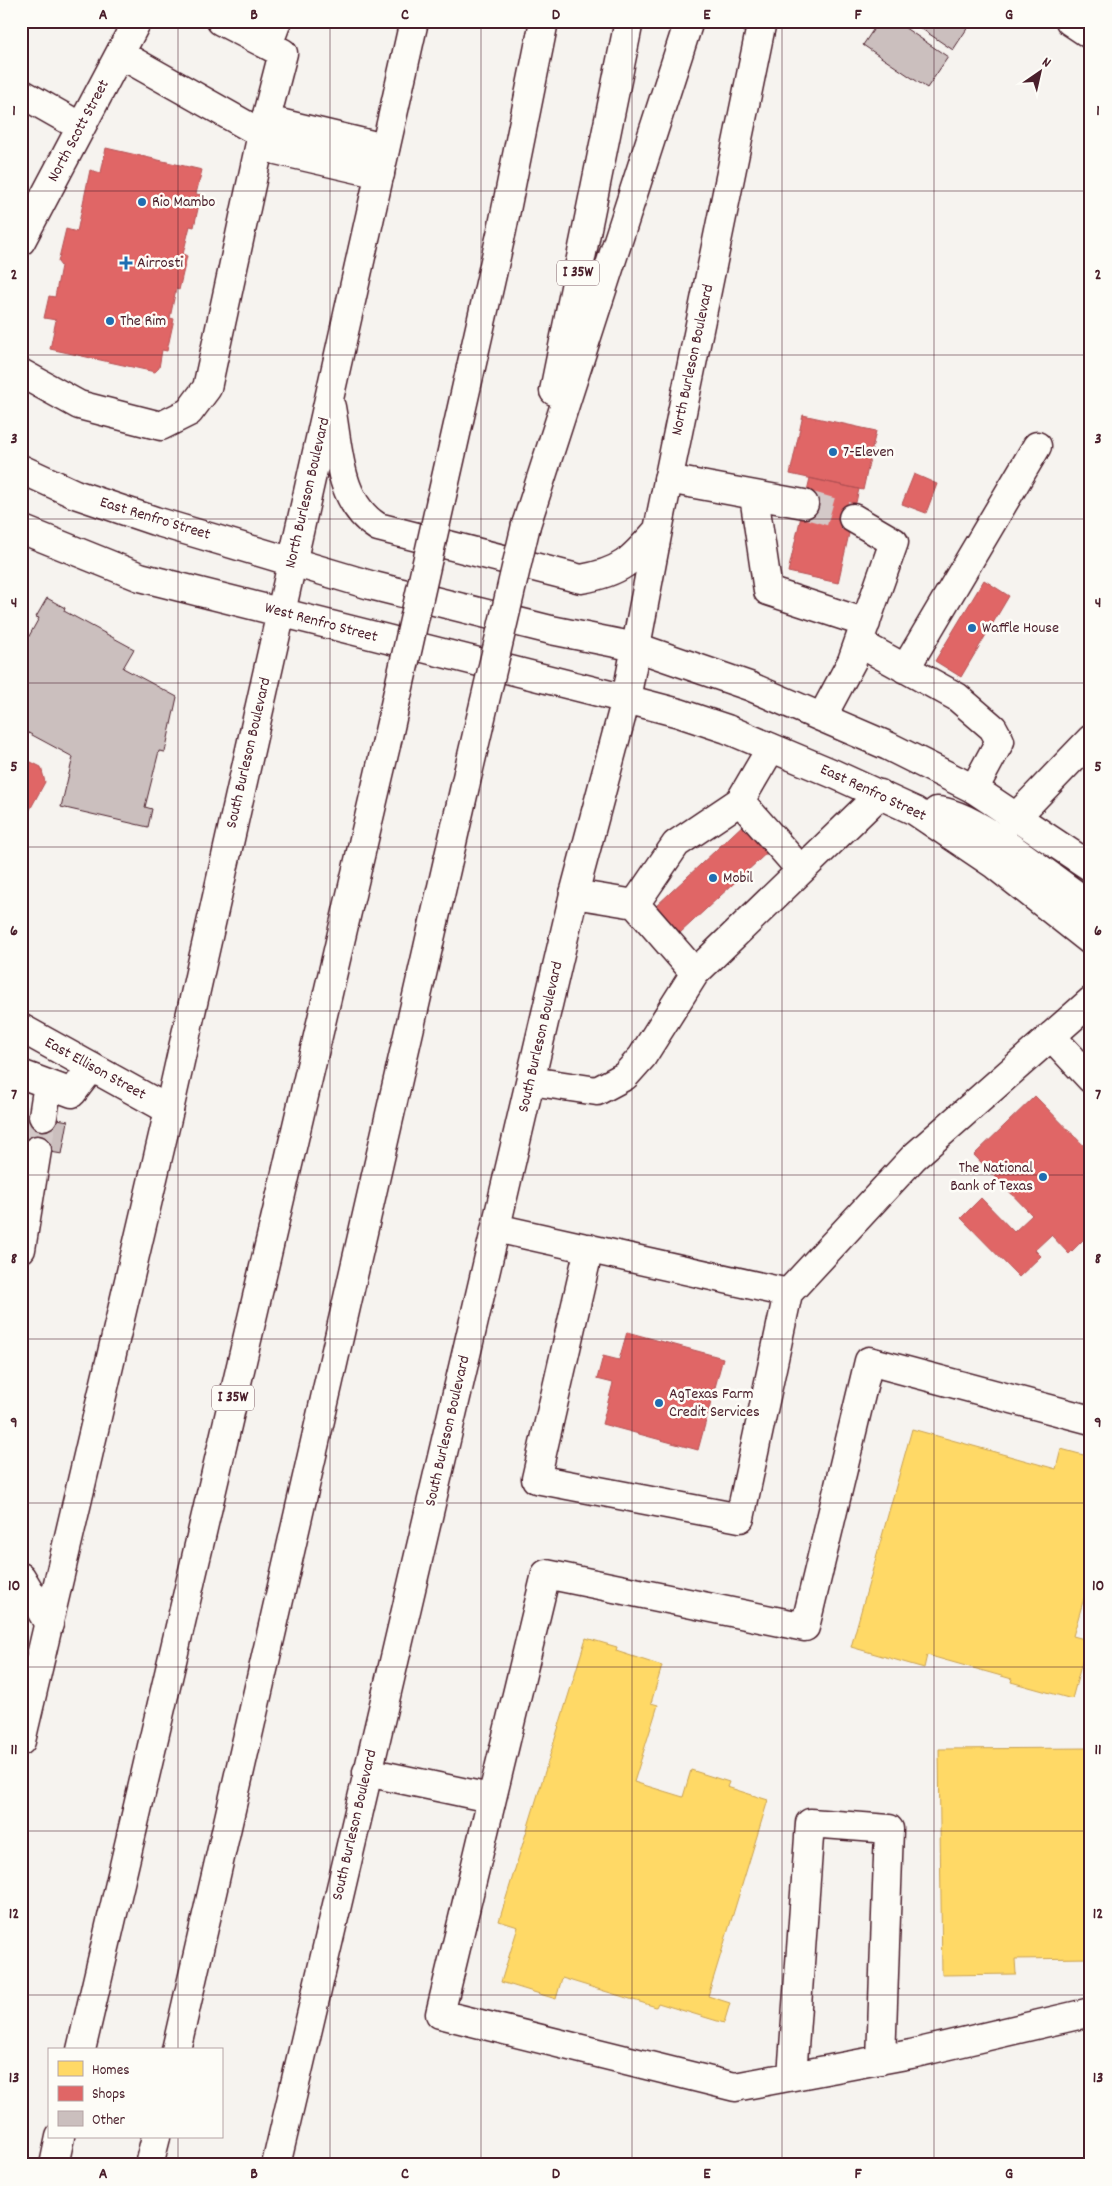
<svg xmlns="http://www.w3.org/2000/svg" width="1112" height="2186" font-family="Dekko,sans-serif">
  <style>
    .homes { fill: #ffd966; stroke: #c9a154 }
    .shops { fill: #e06666; stroke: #b35154 }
    .building { fill: #cbbfbe; stroke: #4a1f2b }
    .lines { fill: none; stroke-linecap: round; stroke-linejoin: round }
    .minor-tunnel { stroke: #d4c9c8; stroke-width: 28; stroke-dasharray: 28 14; stroke-linecap: butt }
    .minor-casing { stroke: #4a1f2b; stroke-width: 31 }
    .major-casing { stroke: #4a1f2b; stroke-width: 31 }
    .highway-casing { stroke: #4a1f2b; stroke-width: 31 }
    .minor { stroke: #fdfcf7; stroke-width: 28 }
    .major { stroke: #fdfcf7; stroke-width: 28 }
    .highway { stroke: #fdfcf7; stroke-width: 28 }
    .highway-bridge-casing { stroke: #4a1f2b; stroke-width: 31; stroke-linecap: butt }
    .highway-bridge { stroke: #fdfcf7; stroke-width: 28 }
    .grid { fill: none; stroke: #4a1f2b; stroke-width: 1; stroke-opacity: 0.55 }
    .poi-dot { fill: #1f6fb2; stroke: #fdfcf7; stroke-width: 2 }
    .labels { text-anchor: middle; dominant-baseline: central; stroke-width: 5; stroke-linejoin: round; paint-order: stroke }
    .shield { fill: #fdfcf7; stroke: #806168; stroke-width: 1 }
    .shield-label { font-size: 15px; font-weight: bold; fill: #4a1f2b }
    .street-label { font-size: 16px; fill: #4a1f2b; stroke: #fdfcf7 }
    .poi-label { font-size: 16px; fill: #4a1f2b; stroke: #fdfcf7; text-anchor: start }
    .neatline { fill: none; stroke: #4a1f2b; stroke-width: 2 }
    .grid-label { font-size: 16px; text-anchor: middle; font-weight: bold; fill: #4a1f2b }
  </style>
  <rect width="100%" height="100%" fill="#f6f3ef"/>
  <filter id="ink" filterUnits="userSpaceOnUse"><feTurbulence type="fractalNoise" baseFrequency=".02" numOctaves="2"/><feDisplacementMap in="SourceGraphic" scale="10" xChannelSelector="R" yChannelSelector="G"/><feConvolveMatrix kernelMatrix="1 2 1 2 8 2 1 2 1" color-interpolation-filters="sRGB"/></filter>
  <g filter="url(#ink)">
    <path class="homes" d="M 912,1429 L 1056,1469 L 1061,1449 L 1091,1457 L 1091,1574 L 1073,1636 L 1088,1640 L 1072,1699 L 1011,1682 L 1012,1679 L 927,1655 L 924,1668 L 851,1647 Z
      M 586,1638 L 617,1647 L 616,1651 L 662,1666 L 651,1703 L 658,1705 L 634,1782 L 683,1797 L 691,1770 L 729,1782 L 727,1787 L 768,1800 L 708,1996 L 730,2003 L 724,2023 L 658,2003 L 656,2007 L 562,1978 L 556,1999 L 501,1982 L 518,1927 L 499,1921 Z
      M 1091,1748 L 1091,1958 L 1015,1959 L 1016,1974 L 942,1975 L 939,1749 Z"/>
    <path class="shops" d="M 106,148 L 202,170 L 196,194 L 201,195 L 194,227 L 190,226 L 183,254 L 187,256 L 179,290 L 176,289 L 170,318 L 174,319 L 167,351 L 162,350 L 159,368 L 155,372 L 50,349 L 56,320 L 44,318 L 49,296 L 55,297 L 61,266 L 58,262 L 66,229 L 77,232 L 90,170 L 101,173 Z
      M 803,415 L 876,431 L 863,490 L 790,474 Z
      M 914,474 L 937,484 L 926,513 L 902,504 Z
      M 810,478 L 859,489 L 838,583 L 788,572 Z
      M 984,580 L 1009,596 L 961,677 L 935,661 Z
      M 21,757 L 41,767 L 45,782 L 21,826 Z
      M 746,822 L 771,849 L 680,933 L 655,907 Z
      M 1035,1096 L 1091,1153 L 1091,1232 L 1069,1254 L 1051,1235 L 1035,1250 L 1041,1256 L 1019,1277 L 961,1218 L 981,1198 L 1014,1232 L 1032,1215 L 974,1155 Z
      M 627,1332 L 723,1358 L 698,1450 L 602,1424 L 613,1383 L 597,1379 L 603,1356 L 619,1360 Z"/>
    <path class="building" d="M 879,21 L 895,21 L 948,57 L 927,88 L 863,45 Z
      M 910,21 L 972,21 L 953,50 Z
      M 47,598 L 65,608 L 64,611 L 134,649 L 123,668 L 177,697 L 165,752 L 159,751 L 145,807 L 152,809 L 148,827 L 61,807 L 73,757 L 21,729 L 21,647 L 23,647 L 39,618 L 36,617 Z
      M 21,1112 L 68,1121 L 62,1154 L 21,1147 Z"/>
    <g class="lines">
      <path class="minor-tunnel" d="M 804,504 L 853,518
        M 37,1150 L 43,1116"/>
      <g class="minor-casing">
        <path id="minor" d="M 1070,21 L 1091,35
          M 268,45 L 277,21
          M 120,54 L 262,134 L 276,150 L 380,174
          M 21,93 L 81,127
          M 262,134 L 280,123 L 385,148
          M 21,241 L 137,21
          M 21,373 L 79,405 L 161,426 L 189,412 L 207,388 L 262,134 L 283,53 L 221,21
          M 668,479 L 804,504
          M 754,496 L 768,591 L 866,623
          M 859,643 L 957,697 L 993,728 L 1000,741 L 974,789
          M 905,669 L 1037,446
          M 822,717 L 852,661 L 894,542 L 853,518
          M 740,801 L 800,869
          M 1016,817 L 1091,739
          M 574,894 L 635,904 L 695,973 L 880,794
          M 635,904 L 676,844 L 740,801 L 771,748
          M 21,1028 L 169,1110
          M 1051,1036 L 1091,1079
          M 21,1074 L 72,1093 L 92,1067
          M 531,1081 L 597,1091 L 625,1076 L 642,1057 L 695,973
          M 43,1116 L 48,1084
          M 496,1228 L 788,1293 L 740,1518 L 536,1479 L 589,1248
          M 21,1249 L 37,1150
          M 788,1293 L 914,1157 L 1091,1001
          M 1091,1420 L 869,1361 L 805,1627 L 546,1574 L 440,2014 L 735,2087 L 911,2054 L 1091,2012
          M 21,1577 L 49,1624
          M 367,1772 L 490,1798
          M 792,2076 L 810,1823 L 889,1829 L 881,2060"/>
      </g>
      <g class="major-casing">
        <path id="major" d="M 331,407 C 339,450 338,502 378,527 L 581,579 C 622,572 632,560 658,530
          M 21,469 L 75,494 L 155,521 L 370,585 L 551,630 L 636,647 L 749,686 L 888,746 L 974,789 L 1091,867
          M 21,529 L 140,577 L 626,699 L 679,713 L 727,729 L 834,774 L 915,811 L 995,865 L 1091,941
          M 937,811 C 975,812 1055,883 1091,905
          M 21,1741 L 169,1110 L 414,21
          M 276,2165 L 574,894 L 626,699 L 658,530 L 762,21"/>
      </g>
      <g class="highway-casing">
        <path id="highway" d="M 554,391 L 629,21
          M 441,500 L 502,230 L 544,21
          M 526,525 L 689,21
          M 81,2050 L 386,745
          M 176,2050 L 468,773
          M 54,2165 L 60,2137
          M 149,2165 L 156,2137"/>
      </g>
      <use href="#minor" class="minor"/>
      <use href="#major" class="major"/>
      <use href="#highway" class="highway"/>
      <g class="highway-bridge-casing">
        <path id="highway-bridge" d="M 386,745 L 441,500
          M 468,773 L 526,525"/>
      </g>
      <use href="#highway-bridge" class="highway-bridge"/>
    </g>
  </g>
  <path class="grid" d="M 178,21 L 178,2050M 330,21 L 330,2165M 481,21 L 481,2165M 632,21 L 632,2165M 782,21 L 782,2165M 934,21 L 934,2165M 21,191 L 1091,191M 21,355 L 1091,355M 21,519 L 1091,519M 21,683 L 1091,683M 21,847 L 1091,847M 21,1011 L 1091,1011M 21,1175 L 1091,1175M 21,1339 L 1091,1339M 21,1503 L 1091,1503M 21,1667 L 1091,1667M 21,1831 L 1091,1831M 21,1995 L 1091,1995M 178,2137 L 178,2165"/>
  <g class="poi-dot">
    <circle cx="142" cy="202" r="5"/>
    <path d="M123.5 255.5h5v5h5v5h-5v5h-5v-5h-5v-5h5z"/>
    <circle cx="110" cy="321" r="5"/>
    <circle cx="833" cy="452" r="5"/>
    <circle cx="972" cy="628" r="5"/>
    <circle cx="713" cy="878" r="5"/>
    <circle cx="1043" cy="1177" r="5"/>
    <circle cx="659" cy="1403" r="5"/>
  </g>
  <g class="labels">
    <g class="shield">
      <rect x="557" y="260.5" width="42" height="25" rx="4"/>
      <rect x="212" y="1385.5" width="42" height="25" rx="4"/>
    </g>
    <g class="shield-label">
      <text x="578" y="273">I 35W</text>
      <text x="233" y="1398">I 35W</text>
    </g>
    <g class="street-label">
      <text transform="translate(79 131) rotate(-62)">North Scott Street</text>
      <text transform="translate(693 360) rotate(-78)">North Burleson Boulevard</text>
      <text transform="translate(308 493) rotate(-77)">North Burleson Boulevard</text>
      <text transform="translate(155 519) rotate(17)">East Renfro Street</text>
      <text transform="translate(321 623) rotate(15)">West Renfro Street</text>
      <text transform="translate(249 753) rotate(-77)">South Burleson Boulevard</text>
      <text transform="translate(873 793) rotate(25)">East Renfro Street</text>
      <text transform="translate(541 1037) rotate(-77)">South Burleson Boulevard</text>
      <text transform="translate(95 1069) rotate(29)">East Ellison Street</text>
      <text transform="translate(448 1431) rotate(-77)">South Burleson Boulevard</text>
      <text transform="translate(355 1825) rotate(-77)">South Burleson Boulevard</text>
    </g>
    <g class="poi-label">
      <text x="152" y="202">Rio Mambo</text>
      <text x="137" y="263">Airrosti</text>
      <text x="120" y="321">The Rim</text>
      <text x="843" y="452">7-Eleven</text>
      <text x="982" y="628">Waffle House</text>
      <text x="723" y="878">Mobil</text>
      <text x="1033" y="1168" text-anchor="end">The National<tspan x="1033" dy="18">Bank of Texas</tspan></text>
      <text x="669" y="1394">AgTexas Farm<tspan x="669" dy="18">Credit Services</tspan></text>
    </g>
  </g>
  <rect width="1112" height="2186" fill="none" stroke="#fdfcf7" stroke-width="55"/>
  <rect x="48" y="2048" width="175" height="90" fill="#fdfcf7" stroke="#b5a4a5"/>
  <rect x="58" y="2061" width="25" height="15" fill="#ffd966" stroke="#b5a4a5"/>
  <text x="92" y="2074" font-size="15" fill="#4a1f2b">Homes</text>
  <rect x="58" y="2086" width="25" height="15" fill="#e06666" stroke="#b5a4a5"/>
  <text x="92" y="2098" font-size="15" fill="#4a1f2b">Shops</text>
  <rect x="58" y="2111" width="25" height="15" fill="#cbbfbe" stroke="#b5a4a5"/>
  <text x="92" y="2124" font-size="15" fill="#4a1f2b">Other</text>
  <g transform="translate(1040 72) rotate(34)" stroke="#fdfcf7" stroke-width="4" paint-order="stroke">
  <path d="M0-4L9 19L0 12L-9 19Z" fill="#4a1f2b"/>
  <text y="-8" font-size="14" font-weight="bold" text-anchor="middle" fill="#4a1f2b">N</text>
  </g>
  <rect x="28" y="28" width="1056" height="2130" class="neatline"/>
  <g class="grid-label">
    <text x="103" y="19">A</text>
    <text x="254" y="19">B</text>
    <text x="405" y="19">C</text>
    <text x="556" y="19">D</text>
    <text x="707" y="19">E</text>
    <text x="858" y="19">F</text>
    <text x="1009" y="19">G</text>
    <text x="14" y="115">1</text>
    <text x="1098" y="115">1</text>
    <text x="14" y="279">2</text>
    <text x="1098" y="279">2</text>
    <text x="14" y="443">3</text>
    <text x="1098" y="443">3</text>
    <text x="14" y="607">4</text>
    <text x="1098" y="607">4</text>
    <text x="14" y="771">5</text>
    <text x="1098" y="771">5</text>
    <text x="14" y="935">6</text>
    <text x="1098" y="935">6</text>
    <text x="14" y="1099">7</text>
    <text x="1098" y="1099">7</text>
    <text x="14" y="1263">8</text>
    <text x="1098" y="1263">8</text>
    <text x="14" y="1427">9</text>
    <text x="1098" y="1427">9</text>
    <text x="14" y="1590">10</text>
    <text x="1098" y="1590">10</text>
    <text x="14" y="1754">11</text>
    <text x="1098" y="1754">11</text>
    <text x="14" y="1918">12</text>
    <text x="1098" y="1918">12</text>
    <text x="14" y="2082">13</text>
    <text x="1098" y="2082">13</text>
    <text x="103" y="2178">A</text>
    <text x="254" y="2178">B</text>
    <text x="405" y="2178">C</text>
    <text x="556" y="2178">D</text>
    <text x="707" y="2178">E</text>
    <text x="858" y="2178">F</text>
    <text x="1009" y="2178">G</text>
  </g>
</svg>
